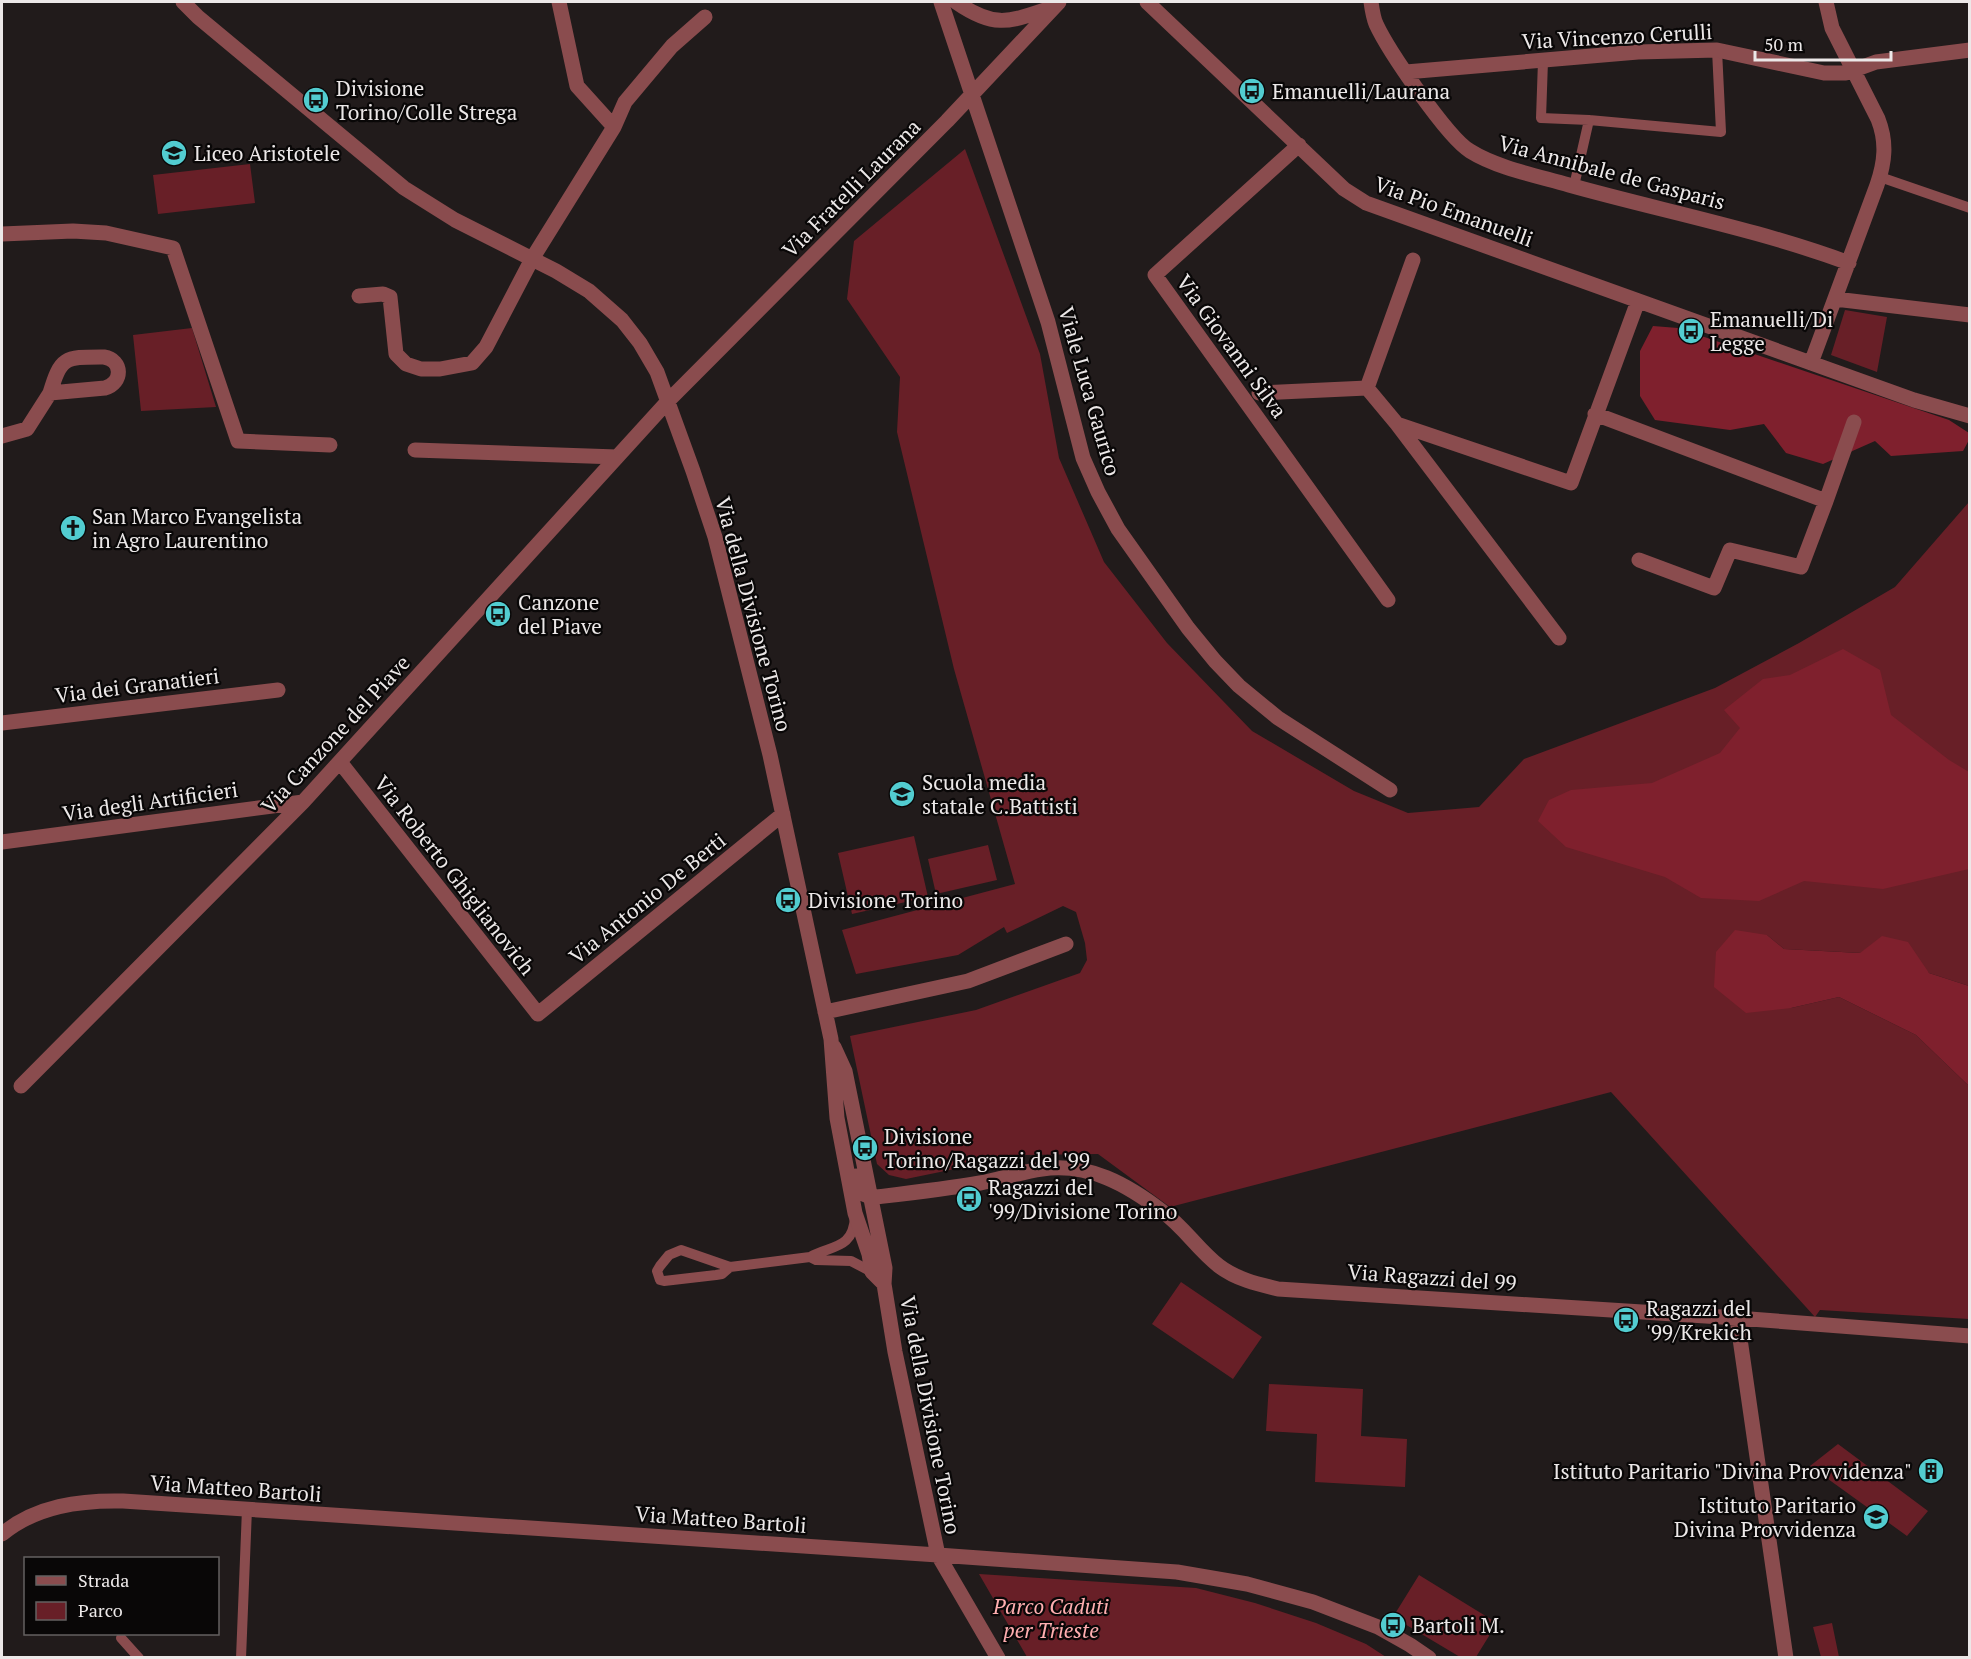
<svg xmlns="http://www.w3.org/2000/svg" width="1971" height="1659" font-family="'PT Serif',serif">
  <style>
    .green { fill: #681f27 }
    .forest { fill: #7f202d }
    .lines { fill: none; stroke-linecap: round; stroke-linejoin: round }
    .lane { stroke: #8a4c4e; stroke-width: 10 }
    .street { stroke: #8a4c4e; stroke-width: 15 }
    .labels { text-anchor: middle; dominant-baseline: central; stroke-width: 4.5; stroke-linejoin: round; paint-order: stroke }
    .street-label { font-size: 21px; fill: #ece8e8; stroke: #090707 }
    .poi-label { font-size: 21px; fill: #ece8e8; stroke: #090707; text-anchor: start }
    .park-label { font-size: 21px; font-style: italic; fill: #ffaeb0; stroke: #090707 }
  </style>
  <rect width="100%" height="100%" fill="#211b1b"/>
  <path class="green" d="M 965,149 L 1040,354 L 1059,458 L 1104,562 L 1167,643 L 1252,731 L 1354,791 L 1408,813 L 1479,807 L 1524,759 L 1715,688 L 1799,643 L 1895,587 L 1969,502 L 1969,986 L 1929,973 L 1882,937 L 1861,953 L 1784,949 L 1767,935 L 1791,1008 L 1839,997 L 1916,1035 L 1969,1086 L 1969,1319 L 1820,1310 L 1815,1317 L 1611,1092 L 1170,1207 L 1098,1154 L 1023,1155 L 906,1179 L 889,1175 L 877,1164 L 850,1036 L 976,1010 L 1080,973 L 1087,960 L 1085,943 L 1076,912 L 1063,906 L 1007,933 L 1004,927 L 958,955 L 856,974 L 842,930 L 1015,884 L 954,669 L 897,432 L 900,377 L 847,299 L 854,241 Z
    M 250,164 L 255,203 L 158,214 L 153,175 Z
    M 1845,310 L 1887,317 L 1877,372 L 1831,355 Z
    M 192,328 L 216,407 L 141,411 L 133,335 Z
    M 914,836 L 928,897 L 852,914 L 838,853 Z
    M 988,845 L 997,880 L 936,894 L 928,859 Z
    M 1181,1282 L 1262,1337 L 1233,1379 L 1152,1324 Z
    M 1269,1384 L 1363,1389 L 1361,1436 L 1407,1439 L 1405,1487 L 1315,1482 L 1317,1434 L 1266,1431 Z
    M 1838,1444 L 1928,1511 L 1907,1536 L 1810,1466 Z
    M 979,1574 L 1196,1588 L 1255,1603 L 1316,1623 L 1366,1644 L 1386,1657 L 1027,1657 Z
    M 1419,1575 L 1497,1623 L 1476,1657 L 1460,1657 L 1393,1617 Z
    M 1832,1623 L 1839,1657 L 1821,1657 L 1813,1627 Z"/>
  <path class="forest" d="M 1653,326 L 1678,328 L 1949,420 L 1969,433 L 1969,440 L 1963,451 L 1891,456 L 1875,441 L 1823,464 L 1786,453 L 1764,424 L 1730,430 L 1655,420 L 1640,396 L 1640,351 Z
    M 1843,649 L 1880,670 L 1891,715 L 1949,760 L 1969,772 L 1969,869 L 1883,889 L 1804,881 L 1759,901 L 1701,898 L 1665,877 L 1566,847 L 1538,821 L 1549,800 L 1571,790 L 1652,783 L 1720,753 L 1740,728 L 1724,710 L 1763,679 L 1790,675 Z
    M 1735,930 L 1767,935 L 1784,949 L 1860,953 L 1882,936 L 1908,942 L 1929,973 L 1969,986 L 1969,1086 L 1916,1035 L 1839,997 L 1791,1008 L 1746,1013 L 1714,987 L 1716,952 Z"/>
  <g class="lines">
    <path class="lane" d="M 1543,61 L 1541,118 L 1589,120 L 1721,132 L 1717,50
      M 1880,177 L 1970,208
      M 1574,186 L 1589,120
      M 810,1257 L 816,1260 L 851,1261 L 872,1272
      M 730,1267 L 722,1274 L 716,1275 L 664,1281 L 660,1280 L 657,1271 L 660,1266 L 669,1255 L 681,1250 L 730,1267 L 810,1257 C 831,1245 853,1250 855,1217
      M 121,1638 L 139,1658
      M 241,1658 L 247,1509"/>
    <path class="street" d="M 183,2 L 198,17 L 404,188 L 455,220 L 556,271 L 589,291 L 622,320 L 640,343 L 657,372 L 693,471 L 715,537 L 770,755 L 831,1039 L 837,1118 L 855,1213 L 869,1254 L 872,1272 L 884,1284
      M 559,2 L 577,86 L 614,127
      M 941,2 L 1048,322 L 1083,458 L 1098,492 L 1118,529 L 1188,628 L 1215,661 L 1239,686 L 1278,718 L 1390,790
      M 956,2 C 995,29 1009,22 1051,8
      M 1147,2 L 1344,189 L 1366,203 L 1914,400 L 1970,416
      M 1371,2 C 1372,9 1373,17 1376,24 C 1388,50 1447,137 1470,151 C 1497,168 1538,176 1569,185 C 1662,211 1757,229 1849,263
      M 1406,72 L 1638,52 L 1717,50 L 1824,73 L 1846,73 L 1876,62 L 1970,50
      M 1299,145 L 1155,275 L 1388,600
      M 2,234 L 73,231 L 106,233 L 173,248 L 238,441 L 330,445
      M 1413,260 L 1367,388 L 1397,424 L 1559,638
      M 359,296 L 383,294 L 390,297 L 396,354 L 406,364 L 421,369 L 440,369 L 472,363 L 486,347 L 532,259 L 614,127 L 625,102 L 672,46 L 705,17
      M 1835,299 L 1970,315
      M 104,357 C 123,360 123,383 105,388 L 50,393 C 61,356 65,357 104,357 Z
      M 1811,363 L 1877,185 C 1885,162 1887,142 1878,119 L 1832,28 L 1826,2
      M 1259,393 L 1367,388
      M 1595,414 L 1826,501 L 1854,422
      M 1397,424 L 1571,483 L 1638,301
      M 2,436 L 27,429 L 50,393
      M 415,450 L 617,457
      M 1639,560 L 1714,588 L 1730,550 L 1801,567 L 1826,501
      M 2,723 L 278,690
      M 340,762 L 538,1014 L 783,814
      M 2,842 L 303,802
      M 825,1012 L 968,981 L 1066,944
      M 834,1047 L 845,1071 L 885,1268 L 884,1284 L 895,1352 L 938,1555 L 998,1658
      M 21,1086 L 303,802 L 669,400 L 947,121 L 1059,2
      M 856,1176 C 860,1191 859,1196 876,1197 C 910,1193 945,1189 980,1183 C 1001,1179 1021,1172 1042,1169 C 1088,1162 1128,1185 1163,1212 C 1184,1227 1198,1250 1219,1266 C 1236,1279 1257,1284 1278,1289 L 1737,1318 L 1970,1336
      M 1737,1318 L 1786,1658
      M 2,1534 C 36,1506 80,1500 123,1501 L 938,1555 L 1177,1572 L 1247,1584 L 1313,1602 L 1378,1627 L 1410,1645 L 1429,1658"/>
  </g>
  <defs>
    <g id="bus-disc" transform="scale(1.35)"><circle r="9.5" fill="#52ccd0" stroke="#090707"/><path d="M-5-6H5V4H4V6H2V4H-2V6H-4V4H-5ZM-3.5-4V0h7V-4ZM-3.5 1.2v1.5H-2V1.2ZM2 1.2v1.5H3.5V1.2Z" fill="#111"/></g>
    <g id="school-disc" transform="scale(1.35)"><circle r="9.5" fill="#52ccd0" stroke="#090707"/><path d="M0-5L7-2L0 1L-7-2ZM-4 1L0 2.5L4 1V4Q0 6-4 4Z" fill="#111"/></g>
    <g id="church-disc" transform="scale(1.35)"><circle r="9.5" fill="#52ccd0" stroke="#090707"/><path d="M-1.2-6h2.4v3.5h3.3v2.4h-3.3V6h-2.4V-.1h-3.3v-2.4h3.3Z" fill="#111"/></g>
    <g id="building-disc" transform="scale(1.35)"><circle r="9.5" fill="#52ccd0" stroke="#090707"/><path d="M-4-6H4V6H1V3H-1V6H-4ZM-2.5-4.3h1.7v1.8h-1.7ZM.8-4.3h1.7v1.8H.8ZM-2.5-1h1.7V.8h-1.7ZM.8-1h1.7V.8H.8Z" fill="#111"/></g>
  </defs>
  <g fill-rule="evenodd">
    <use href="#bus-disc" x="1252" y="91"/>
    <use href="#bus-disc" x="316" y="100"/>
    <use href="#school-disc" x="174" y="153"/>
    <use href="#bus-disc" x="1691" y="331"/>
    <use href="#church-disc" x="73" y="528"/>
    <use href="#bus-disc" x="498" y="614"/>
    <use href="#school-disc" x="902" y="794"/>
    <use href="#bus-disc" x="788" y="900"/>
    <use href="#bus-disc" x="865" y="1148"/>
    <use href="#bus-disc" x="969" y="1199"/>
    <use href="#bus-disc" x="1626" y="1320"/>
    <use href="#building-disc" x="1931" y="1471"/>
    <use href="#school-disc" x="1876" y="1517"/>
    <use href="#bus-disc" x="1393" y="1625"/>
  </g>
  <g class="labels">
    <g class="street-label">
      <text transform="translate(1617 36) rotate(-3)">Via Vincenzo Cerulli</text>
      <text transform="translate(1612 172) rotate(15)">Via Annibale de Gasparis</text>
      <text transform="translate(851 188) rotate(-45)">Via Fratelli Laurana</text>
      <text transform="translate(1454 211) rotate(20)">Via Pio Emanuelli</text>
      <text transform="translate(1232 346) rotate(54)">Via Giovanni Silva</text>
      <text transform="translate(1090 391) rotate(74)">Viale Luca Gaurico</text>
      <text transform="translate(754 614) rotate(75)">Via della Divisione Torino</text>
      <text transform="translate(137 685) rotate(-7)">Via dei Granatieri</text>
      <text transform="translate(335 734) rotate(-47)">Via Canzone del Piave</text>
      <text transform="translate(150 801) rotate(-8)">Via degli Artificieri</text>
      <text transform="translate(455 875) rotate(52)">Via Roberto Ghiglianovich</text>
      <text transform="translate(647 898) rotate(-39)">Via Antonio De Berti</text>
      <text transform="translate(1432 1277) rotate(4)">Via Ragazzi del 99</text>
      <text transform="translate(931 1415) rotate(79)">Via della Divisione Torino</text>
      <text transform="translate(236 1488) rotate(4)">Via Matteo Bartoli</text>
      <text transform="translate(721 1519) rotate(4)">Via Matteo Bartoli</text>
    </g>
    <g class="poi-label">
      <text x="336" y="88">Divisione<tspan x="336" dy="24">Torino/Colle Strega</tspan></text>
      <text x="1272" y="91">Emanuelli/Laurana</text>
      <text x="194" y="153">Liceo Aristotele</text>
      <text x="1710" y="319">Emanuelli/Di<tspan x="1710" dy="24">Legge</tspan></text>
      <text x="92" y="516">San Marco Evangelista<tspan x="92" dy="24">in Agro Laurentino</tspan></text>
      <text x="518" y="602">Canzone<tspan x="518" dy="24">del Piave</tspan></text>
      <text x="922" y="782">Scuola media<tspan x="922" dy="24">statale C.Battisti</tspan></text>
      <text x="808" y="900">Divisione Torino</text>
      <text x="884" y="1136">Divisione<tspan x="884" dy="24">Torino/Ragazzi del '99</tspan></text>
      <text x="988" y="1187">Ragazzi del<tspan x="988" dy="24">'99/Divisione Torino</tspan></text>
      <text x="1646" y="1308">Ragazzi del<tspan x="1646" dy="24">'99/Krekich</tspan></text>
      <text x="1912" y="1471" text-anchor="end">Istituto Paritario "Divina Provvidenza"</text>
      <text x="1856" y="1505" text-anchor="end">Istituto Paritario<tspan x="1856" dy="24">Divina Provvidenza</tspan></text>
      <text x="1412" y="1625">Bartoli M.</text>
    </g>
    <g class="park-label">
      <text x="1051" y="1606">Parco Caduti<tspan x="1051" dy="24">per Trieste</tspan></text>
    </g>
  </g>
  <rect width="1971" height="1659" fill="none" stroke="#ece8e8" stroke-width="6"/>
  <rect x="24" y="1557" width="195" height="78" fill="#090707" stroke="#646161" stroke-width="1.5"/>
  <rect x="36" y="1576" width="30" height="9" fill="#8a4c4e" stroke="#646161" stroke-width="1.5"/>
  <text x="78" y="1587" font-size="18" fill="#ece8e8">Strada</text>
  <rect x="36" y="1602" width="30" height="18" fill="#681f27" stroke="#646161" stroke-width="1.5"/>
  <text x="78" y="1617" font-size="18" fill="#ece8e8">Parco</text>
  <path d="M1755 51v9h136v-9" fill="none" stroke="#ece8e8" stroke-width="3"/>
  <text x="1764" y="51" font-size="18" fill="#ece8e8" stroke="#090707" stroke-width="4.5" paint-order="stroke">50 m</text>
</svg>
